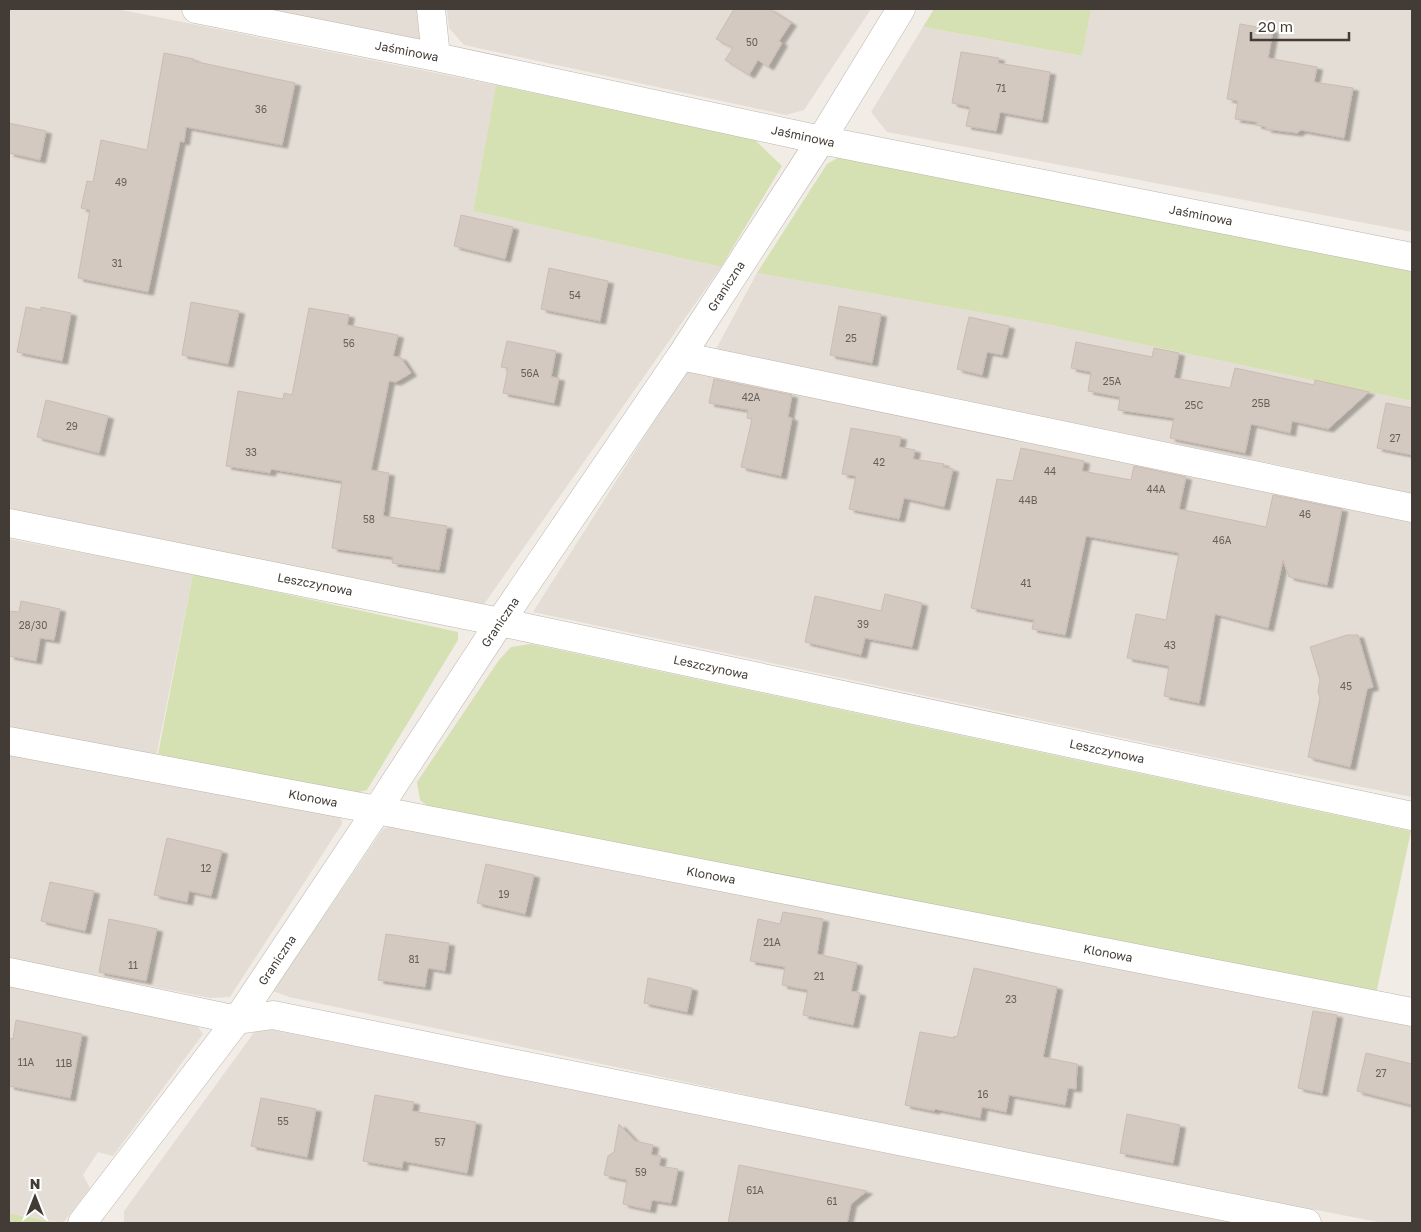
<svg xmlns="http://www.w3.org/2000/svg" width="1421" height="1232" font-family="'Golos Text',sans-serif">
  <style>
    .residential { fill: #e4ddd5 }
    .green { fill: #d5e1b3 }
    .building { fill: #d4c9c0; stroke: #cbbcb1; filter: url(#shadow) }
    .lines { fill: none; stroke-linecap: round; stroke-linejoin: round }
    .minor-casing { stroke: #beb5ad; stroke-width: 29 }
    .minor { stroke: #fff; stroke-width: 28 }
    .labels { text-anchor: middle; dominant-baseline: central; stroke-width: 5; stroke-linejoin: round; paint-order: stroke }
    .number-label { font-size: 10px; fill: #675f58 }
    .street-label { font-size: 12px; fill: #433c36; stroke: #fff }
  </style>
  <defs>
    <filter id="shadow"><feDropShadow dx="5.5" dy="3" stdDeviation="1" flood-color="#0004"/></filter>
  </defs>
  <rect width="100%" height="100%" fill="#f1ece6"/>
  <path class="residential" d="M 9,9 L 117,9 L 496,85 L 473,211 L 721,267 L 482,607 L 9,513 Z
    M 257,9 L 424,9 L 427,45 Z
    M 447,9 L 871,9 L 804,110 L 786,115 L 464,45 L 449,28 Z
    M 1091,9 L 1412,9 L 1412,232 L 887,132 L 871,112 L 923,27 L 1081,56 Z
    M 757,273 L 1041,323 L 1412,401 L 1412,797 L 1212,757 L 533,612 L 688,368 L 1366,493 L 1356,481 L 716,349 Z
    M 9,539 L 193,574 L 155,762 L 9,731 Z
    M 9,752 L 341,817 L 342,824 L 230,997 L 210,998 L 9,958 Z
    M 394,825 L 1412,1024 L 1412,1223 L 1383,1223 L 952,1139 L 289,997 L 273,991 L 383,829 Z
    M 9,983 L 194,1021 L 203,1034 L 113,1156 L 98,1152 L 83,1175 L 90,1188 L 63,1223 L 9,1213 Z
    M 258,1027 L 1248,1223 L 124,1223 L 124,1211 Z"/>
  <path class="green" d="M 934,9 L 1091,9 L 1082,56 L 923,27 Z
    M 496,85 L 755,140 L 782,166 L 721,267 L 473,211 Z
    M 844,154 L 1412,270 L 1412,401 L 1041,323 L 757,273 L 827,164 Z
    M 193,574 L 458,632 L 458,640 L 367,790 L 351,794 L 158,754 Z
    M 531,644 L 1411,831 L 1376,994 L 430,808 L 420,800 L 417,782 L 499,660 L 511,647 Z
    M 9,1213 L 59,1223 L 9,1223 Z"/>
  <path class="building" d="M 734,9 L 769,9 L 791,23 L 779,41 L 782,43 L 768,67 L 758,60 L 749,75 L 725,60 L 733,48 L 716,39 Z
    M 1240,24 L 1273,30 L 1268,58 L 1317,67 L 1314,82 L 1353,88 L 1344,138 L 1301,130 L 1297,133 L 1266,129 L 1266,127 L 1256,125 L 1257,122 L 1235,119 L 1238,101 L 1227,99 Z
    M 961,52 L 999,58 L 998,63 L 1050,72 L 1042,120 L 1000,112 L 996,131 L 966,126 L 970,107 L 952,103 Z
    M 164,53 L 194,59 L 193,61 L 295,83 L 282,145 L 186,127 L 184,142 L 180,141 L 148,292 L 78,278 L 90,210 L 81,208 L 87,181 L 93,182 L 101,140 L 147,150 Z
    M 9,123 L 46,131 L 40,160 L 9,153 Z
    M 461,215 L 513,227 L 505,259 L 454,246 Z
    M 549,268 L 608,281 L 600,321 L 541,309 Z
    M 191,302 L 239,311 L 228,364 L 182,355 Z
    M 839,306 L 881,314 L 872,363 L 830,355 Z
    M 26,307 L 41,310 L 41,307 L 71,313 L 62,361 L 17,352 Z
    M 309,308 L 349,315 L 347,325 L 398,335 L 393,356 L 401,358 L 411,373 L 396,382 L 389,381 L 371,470 L 389,473 L 383,516 L 447,526 L 439,570 L 392,563 L 393,557 L 332,548 L 342,481 L 271,469 L 270,473 L 226,466 L 238,391 L 283,399 L 284,393 L 292,395 Z
    M 969,317 L 1009,326 L 1002,355 L 987,352 L 982,375 L 957,369 Z
    M 507,341 L 556,351 L 551,377 L 559,378 L 554,403 L 503,393 L 508,368 L 501,367 Z
    M 1076,342 L 1152,357 L 1154,348 L 1179,353 L 1174,378 L 1230,388 L 1235,368 L 1314,385 L 1315,380 L 1369,392 L 1328,429 L 1292,421 L 1290,433 L 1251,424 L 1245,453 L 1170,438 L 1174,418 L 1118,410 L 1120,397 L 1088,391 L 1091,372 L 1071,368 Z
    M 714,379 L 792,395 L 788,417 L 792,418 L 781,476 L 741,467 L 752,419 L 747,418 L 748,410 L 709,403 Z
    M 46,400 L 108,416 L 99,453 L 37,437 Z
    M 1386,403 L 1412,408 L 1412,455 L 1377,448 Z
    M 851,428 L 901,437 L 899,447 L 915,450 L 913,459 L 944,464 L 943,467 L 953,469 L 944,507 L 904,498 L 899,519 L 849,509 L 856,476 L 842,474 Z
    M 1021,448 L 1084,461 L 1082,471 L 1131,480 L 1134,466 L 1186,477 L 1179,509 L 1266,527 L 1273,495 L 1342,509 L 1327,585 L 1289,577 L 1283,560 L 1268,628 L 1215,614 L 1199,703 L 1164,696 L 1169,666 L 1127,658 L 1136,614 L 1166,620 L 1179,553 L 1086,536 L 1065,635 L 1032,629 L 1034,620 L 971,608 L 997,479 L 1013,481 Z
    M 885,594 L 922,603 L 912,647 L 865,638 L 861,655 L 805,642 L 815,596 L 881,611 Z
    M 21,601 L 60,609 L 54,640 L 40,638 L 36,661 L 9,656 L 9,611 L 19,612 Z
    M 1347,635 L 1358,635 L 1373,687 L 1367,689 L 1350,767 L 1308,757 L 1320,698 L 1318,691 L 1320,680 L 1310,647 Z
    M 167,838 L 222,851 L 211,896 L 189,891 L 187,902 L 154,895 Z
    M 486,864 L 534,875 L 525,914 L 477,903 Z
    M 50,882 L 94,891 L 85,931 L 41,921 Z
    M 783,912 L 823,919 L 817,954 L 857,963 L 851,991 L 860,993 L 853,1025 L 803,1015 L 808,990 L 782,985 L 785,967 L 750,961 L 758,919 L 780,924 Z
    M 109,919 L 157,929 L 146,981 L 99,972 Z
    M 386,934 L 449,943 L 445,971 L 428,968 L 425,987 L 378,980 Z
    M 974,968 L 1057,987 L 1043,1057 L 1077,1064 L 1076,1089 L 1068,1088 L 1065,1105 L 1009,1095 L 1006,1112 L 982,1107 L 980,1118 L 935,1109 L 934,1111 L 905,1105 L 920,1032 L 954,1038 L 954,1036 L 957,1037 Z
    M 648,978 L 692,988 L 687,1012 L 644,1003 Z
    M 1313,1011 L 1337,1015 L 1322,1093 L 1298,1088 Z
    M 16,1020 L 82,1034 L 70,1098 L 9,1086 L 9,1038 L 13,1039 Z
    M 1366,1053 L 1412,1064 L 1412,1105 L 1357,1091 Z
    M 375,1095 L 414,1102 L 412,1111 L 476,1122 L 467,1173 L 403,1161 L 402,1168 L 363,1161 Z
    M 261,1098 L 316,1109 L 307,1157 L 251,1146 Z
    M 1127,1114 L 1180,1125 L 1173,1163 L 1120,1153 Z
    M 619,1124 L 635,1141 L 653,1145 L 651,1155 L 661,1156 L 659,1166 L 678,1169 L 671,1203 L 652,1200 L 650,1210 L 623,1204 L 627,1180 L 604,1175 L 608,1156 L 614,1152 Z
    M 739,1165 L 867,1191 L 851,1204 L 847,1223 L 728,1223 Z"/>
  <g class="lines">
    <g class="minor-casing">
      <path id="minor" d="M 196,9 L 436,57 L 821,140 L 1412,257
        M 431,9 L 436,57
        M 681,356 L 1412,508
        M 9,523 L 500,622 L 1412,816
        M 9,741 L 377,810 L 1412,1012
        M 9,972 L 237,1020 L 273,1015 L 1307,1223
        M 82,1223 L 237,1020 L 377,810 L 500,622 L 681,356 L 821,140 L 901,9"/>
    </g>
    <use href="#minor" class="minor"/>
  </g>
  <g class="labels">
    <g class="number-label">
      <text x="752" y="42">50</text>
      <text x="1001" y="88">71</text>
      <text x="261" y="109">36</text>
      <text x="121" y="182">49</text>
      <text x="117" y="263">31</text>
      <text x="575" y="295">54</text>
      <text x="851" y="338">25</text>
      <text x="349" y="343">56</text>
      <text x="530" y="373">56A</text>
      <text x="1112" y="381">25A</text>
      <text x="751" y="397">42A</text>
      <text x="1261" y="403">25B</text>
      <text x="1194" y="405">25C</text>
      <text x="72" y="426">29</text>
      <text x="1395" y="438">27</text>
      <text x="251" y="452">33</text>
      <text x="879" y="462">42</text>
      <text x="1050" y="471">44</text>
      <text x="1156" y="489">44A</text>
      <text x="1028" y="500">44B</text>
      <text x="1305" y="514">46</text>
      <text x="369" y="519">58</text>
      <text x="1222" y="540">46A</text>
      <text x="1026" y="583">41</text>
      <text x="863" y="624">39</text>
      <text x="33" y="625">28/30</text>
      <text x="1170" y="645">43</text>
      <text x="1346" y="686">45</text>
      <text x="206" y="868">12</text>
      <text x="504" y="894">19</text>
      <text x="772" y="942">21A</text>
      <text x="414" y="959">81</text>
      <text x="133" y="965">11</text>
      <text x="819" y="976">21</text>
      <text x="1011" y="999">23</text>
      <text x="26" y="1062">11A</text>
      <text x="64" y="1063">11B</text>
      <text x="1381" y="1073">27</text>
      <text x="983" y="1094">16</text>
      <text x="283" y="1121">55</text>
      <text x="440" y="1142">57</text>
      <text x="641" y="1172">59</text>
      <text x="755" y="1190">61A</text>
      <text x="832" y="1201">61</text>
    </g>
    <g class="street-label">
      <text transform="translate(407 51) rotate(11)">Jaśminowa</text>
      <text transform="translate(803 136) rotate(12)">Jaśminowa</text>
      <text transform="translate(1201 215) rotate(11)">Jaśminowa</text>
      <text transform="translate(726 286) rotate(-57)">Graniczna</text>
      <text transform="translate(315 584) rotate(11)">Leszczynowa</text>
      <text transform="translate(500 622) rotate(-56)">Graniczna</text>
      <text transform="translate(711 667) rotate(12)">Leszczynowa</text>
      <text transform="translate(1107 751) rotate(12)">Leszczynowa</text>
      <text transform="translate(313 798) rotate(11)">Klonowa</text>
      <text transform="translate(711 875) rotate(11)">Klonowa</text>
      <text transform="translate(1108 953) rotate(11)">Klonowa</text>
      <text transform="translate(277 960) rotate(-56)">Graniczna</text>
    </g>
  </g>
  <rect width="1421" height="1232" fill="none" stroke="#433c36" stroke-width="20"/>
  <g transform="translate(35 1197)" stroke="#ffffff" stroke-width="4" paint-order="stroke">
  <path d="M0-4L9 19L0 12L-9 19Z" fill="#433c36"/>
  <text y="-8" font-size="14" font-weight="bold" text-anchor="middle" fill="#433c36">N</text>
  </g>
  <path d="M1251 32v8h98v-8" fill="none" stroke="#433c36" stroke-width="2.5"/>
  <text x="1258" y="32" font-size="15" fill="#433c36" stroke="#ffffff" stroke-width="4" paint-order="stroke">20 m</text>
</svg>
